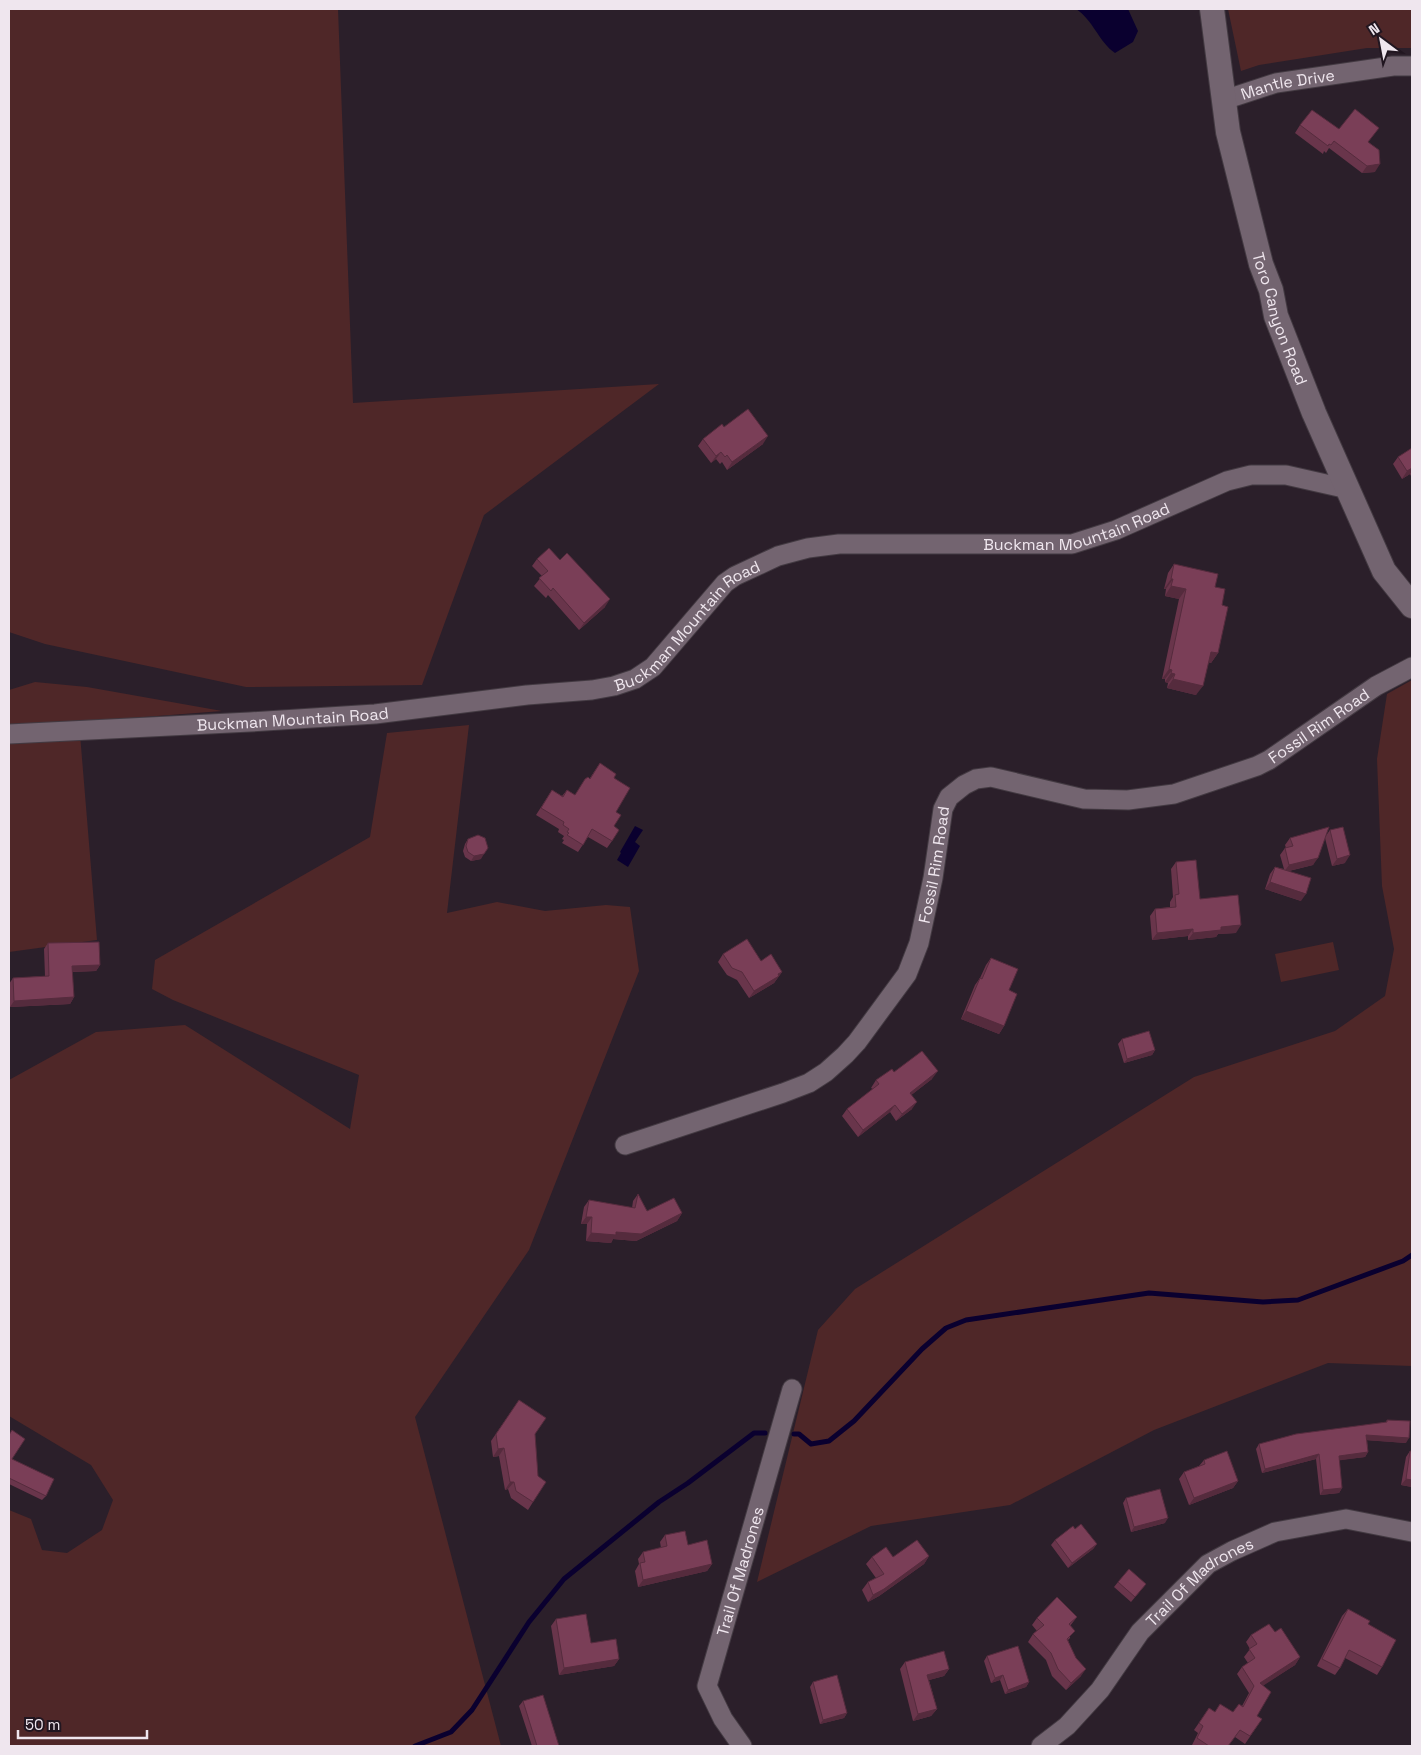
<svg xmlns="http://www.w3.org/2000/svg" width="1421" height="1755" font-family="'Space Grotesk',sans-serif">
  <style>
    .green { fill: #4f2728 }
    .water { fill: #0a002f }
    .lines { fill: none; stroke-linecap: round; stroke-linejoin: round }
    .stream { stroke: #0a002f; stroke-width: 5 }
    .minor-casing { stroke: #433a42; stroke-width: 21 }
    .tertiary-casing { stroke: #433a42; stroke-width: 26 }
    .minor { stroke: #736470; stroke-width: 19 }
    .tertiary { stroke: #736470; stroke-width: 24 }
    .wall { fill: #69354b }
    .shaded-wall { fill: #552b3d }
    .building { fill: #7a3e57; stroke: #552b3d }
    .labels { text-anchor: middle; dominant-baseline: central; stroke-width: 4.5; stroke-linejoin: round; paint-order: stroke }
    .street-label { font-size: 16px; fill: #efe6ee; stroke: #211620 }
  </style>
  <rect width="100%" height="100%" fill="#2b1f2a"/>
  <path class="green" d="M 9,9 L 338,9 L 353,403 L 659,384 L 484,515 L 422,685 L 246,687 L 45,644 L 9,632 Z
    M 1228,9 L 1412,9 L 1412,48 L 1367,48 L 1259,65 L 1241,71 Z
    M 1412,680 L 1412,1366 L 1328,1363 L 1154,1430 L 1010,1505 L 871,1526 L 757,1582 L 818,1330 L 855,1289 L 1194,1077 L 1335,1031 L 1385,996 L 1394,949 L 1382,886 L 1377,759 L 1387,694 Z
    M 35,682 L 87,687 L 222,711 L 79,722 L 97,940 L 9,952 L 9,690 Z
    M 469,725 L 447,913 L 497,902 L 545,911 L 606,905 L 630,907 L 639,971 L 529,1250 L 415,1417 L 501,1746 L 9,1746 L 9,1510 L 31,1519 L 42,1550 L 67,1553 L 102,1530 L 113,1500 L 91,1465 L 9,1416 L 9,1080 L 96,1032 L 185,1025 L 350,1129 L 359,1075 L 173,1000 L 152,989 L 155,960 L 370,837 L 387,733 Z
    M 1333,942 L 1339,970 L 1281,982 L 1275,954 Z"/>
  <path class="water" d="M 1076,9 L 1128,9 L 1138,31 L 1133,42 L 1115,53 C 1099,42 1093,20 1076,9 Z
    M 635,826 L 643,830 L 635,842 L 640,846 L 628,867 L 617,860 L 621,853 L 620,852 Z"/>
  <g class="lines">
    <path class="stream" d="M 794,1434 L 799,1434 L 811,1444 L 829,1441 L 854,1421 L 922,1349 L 946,1328 L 966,1320 L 1149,1293 L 1263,1302 L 1298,1300 L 1403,1261 L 1412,1255
      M 415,1746 L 451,1732 L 472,1710 L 529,1622 L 564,1579 L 659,1502 L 688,1483 L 754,1433 L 765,1433"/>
    <g class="minor-casing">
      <g id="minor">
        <path id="s1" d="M 1224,100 L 1276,83 L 1393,66 L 1412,66"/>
        <path id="s2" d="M 9,734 L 250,722 L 375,714 L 527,695 L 592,690 L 614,686 L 635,679 L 653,667 L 725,583 L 735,576 L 778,556 L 808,548 L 839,544 L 1072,544 L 1116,530 L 1227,481 L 1251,475 L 1286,475 L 1348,489"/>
        <path id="s3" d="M 625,1145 L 783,1093 L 809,1083 L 826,1072 L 845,1055 L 857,1042 L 907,974 L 919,943 L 933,878 L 943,809 L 949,797 L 964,785 L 976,779 L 991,777 L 1084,799 L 1128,800 L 1174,794 L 1257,766 L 1269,760 L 1376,686 L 1412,667"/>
        <path id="s4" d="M 742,1746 L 723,1719 L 707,1686 L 792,1389"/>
        <path id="s5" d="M 1041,1746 L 1067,1726 L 1100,1690 L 1140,1632 L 1208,1564 L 1232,1551 L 1275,1532 L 1346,1519 L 1412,1532"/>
      </g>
    </g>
    <g class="tertiary-casing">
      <g id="tertiary">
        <path id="s6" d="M 1212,9 L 1228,132 L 1261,264 L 1271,290 L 1276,316 L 1314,413 L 1384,571 L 1412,606"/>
      </g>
    </g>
    <use href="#minor" class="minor"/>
    <use href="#tertiary" class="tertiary"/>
  </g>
  <path class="wall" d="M 1300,125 L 1369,142 L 1375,172 L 1362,173 L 1329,148 L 1326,153 L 1324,151 L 1323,154 L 1295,133 Z
    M 724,427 L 763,444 L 727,470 L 722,462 L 720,464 L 716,459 L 711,463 L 698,446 L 703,439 Z
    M 1412,448 L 1412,478 L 1410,474 L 1402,479 L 1393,464 L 1398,457 Z
    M 537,559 L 605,607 L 579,630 L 548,595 L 546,598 L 534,586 L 542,576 L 532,566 Z
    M 1174,564 L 1215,587 L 1222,605 L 1218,653 L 1211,663 L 1208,662 L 1196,695 L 1167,688 L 1168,683 L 1165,682 L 1165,679 L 1162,679 L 1179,599 L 1165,596 L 1166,589 L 1164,589 L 1168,573 Z
    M 600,763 L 614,778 L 616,812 L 612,841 L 607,848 L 588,837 L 578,852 L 562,843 L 564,840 L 562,839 L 564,836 L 558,832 L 559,829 L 536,815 L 552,790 L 562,796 L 567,790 L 575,795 L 590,778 Z
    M 1330,830 L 1345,863 L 1332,866 L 1325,838 L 1313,865 L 1289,871 L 1301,901 L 1265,889 L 1270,874 L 1275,867 L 1284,869 L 1280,855 L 1285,848 L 1286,848 L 1285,845 L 1290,838 L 1325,837 Z
    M 468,839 L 481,859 L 471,861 L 465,857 L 463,851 L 465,844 Z
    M 1176,862 L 1200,899 L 1236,933 L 1218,934 L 1216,937 L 1188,940 L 1188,936 L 1152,940 L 1150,916 L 1155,909 L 1170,907 L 1170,902 L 1173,897 L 1171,869 Z
    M 48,943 L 100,965 L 96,971 L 72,972 L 74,997 L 70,1004 L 10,1007 L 9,984 L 13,978 L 45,976 L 44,949 Z
    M 723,954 L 761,961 L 782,972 L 774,983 L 749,998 L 737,980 L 727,975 L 718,962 Z
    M 991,958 L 1009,990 L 1004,1026 L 999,1034 L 961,1019 L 975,985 L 980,978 L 986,965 Z
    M 1122,1039 L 1155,1050 L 1152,1055 L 1124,1063 L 1118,1044 Z
    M 894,1072 L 932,1079 L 911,1095 L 912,1109 L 896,1121 L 890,1112 L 858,1137 L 842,1116 L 847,1109 L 873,1089 L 871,1088 L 876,1080 Z
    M 638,1194 L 647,1211 L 682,1213 L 677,1221 L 636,1241 L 613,1239 L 611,1243 L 586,1241 L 587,1224 L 581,1224 L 584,1207 L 589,1200 L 632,1208 L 633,1201 Z
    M 519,1400 L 535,1434 L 533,1502 L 528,1510 L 511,1498 L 508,1489 L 505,1490 L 499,1456 L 493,1457 L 491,1441 Z
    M 1387,1420 L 1406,1443 L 1367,1440 L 1368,1452 L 1365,1457 L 1339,1460 L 1342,1488 L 1339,1493 L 1320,1495 L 1316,1459 L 1262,1473 L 1256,1449 L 1259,1444 L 1386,1422 Z
    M 12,1430 L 12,1459 L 46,1496 L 42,1500 L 9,1484 L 9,1435 Z
    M 1410,1451 L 1412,1487 L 1401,1485 L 1406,1457 Z
    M 1204,1460 L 1238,1481 L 1233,1488 L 1189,1505 L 1179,1479 L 1184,1472 L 1199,1466 Z
    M 1126,1498 L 1165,1523 L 1131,1532 L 1123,1503 Z
    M 1075,1529 L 1097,1544 L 1093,1549 L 1068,1568 L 1051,1545 L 1055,1540 Z
    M 665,1535 L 688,1545 L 712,1564 L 707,1571 L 638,1587 L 635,1571 L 639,1564 L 638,1559 L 643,1552 L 661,1548 L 660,1542 Z
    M 929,1556 L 924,1564 L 879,1596 L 868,1602 L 862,1590 L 868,1582 L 876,1578 L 866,1564 L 872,1557 Z
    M 1118,1582 L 1146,1584 L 1131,1602 L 1114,1587 Z
    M 1348,1609 L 1368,1624 L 1382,1667 L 1377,1675 L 1345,1658 L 1340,1668 L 1335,1675 L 1317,1666 L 1342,1616 Z
    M 1077,1617 L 1070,1626 L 1070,1638 L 1068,1640 L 1081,1676 L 1066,1690 L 1052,1676 L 1046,1660 L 1028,1642 L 1033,1634 L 1037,1631 L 1032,1625 L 1037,1618 Z
    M 556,1619 L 591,1643 L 619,1659 L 614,1666 L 559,1675 L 551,1626 Z
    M 1275,1632 L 1300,1657 L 1295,1665 L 1263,1685 L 1257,1716 L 1262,1719 L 1245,1744 L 1235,1737 L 1228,1746 L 1193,1746 L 1192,1745 L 1198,1733 L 1194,1730 L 1209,1708 L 1215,1712 L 1233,1712 L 1242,1706 L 1249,1693 L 1237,1674 L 1242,1667 L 1248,1663 L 1244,1657 L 1250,1649 L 1246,1642 L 1251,1635 Z
    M 987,1656 L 1029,1682 L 1026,1687 L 1005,1694 L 1000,1680 L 991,1683 L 984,1661 Z
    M 905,1662 L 949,1669 L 944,1676 L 929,1680 L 937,1709 L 931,1716 L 913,1721 L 900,1669 Z
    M 813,1682 L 847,1713 L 844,1718 L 820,1724 L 810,1687 Z
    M 523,1701 L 559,1746 L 532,1746 L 519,1706 Z"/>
  <path class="shaded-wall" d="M 1380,164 L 1375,172 L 1362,173 L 1367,166 Z
    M 768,436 L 763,444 L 727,470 L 732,462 Z
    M 721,452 L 716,459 L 711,463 L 716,456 Z
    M 1412,468 L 1412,471 L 1410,474 L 1402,479 L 1407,471 Z
    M 1171,579 L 1173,579 L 1166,589 L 1164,589 Z
    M 1171,586 L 1186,589 L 1179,599 L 1165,596 Z
    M 610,599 L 605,607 L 579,630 L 584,623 Z
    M 1211,652 L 1218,653 L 1211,663 L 1204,661 Z
    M 1169,669 L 1172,670 L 1165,679 L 1162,679 Z
    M 1171,673 L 1175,674 L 1168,683 L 1165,682 Z
    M 1173,679 L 1203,686 L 1196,695 L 1167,688 Z
    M 484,854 L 481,859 L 471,861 L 474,856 Z
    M 1350,855 L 1345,863 L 1332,866 L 1337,859 Z
    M 1318,858 L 1313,865 L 1284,872 L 1289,865 Z
    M 1270,882 L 1306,894 L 1301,901 L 1265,889 Z
    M 1241,925 L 1236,933 L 1218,934 L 1216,937 L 1188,940 L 1193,933 L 1221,927 Z
    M 1193,929 L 1188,936 L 1152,940 L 1157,933 Z
    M 100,965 L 96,971 L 67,972 L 72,966 Z
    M 782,972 L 774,983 L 749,998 L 754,991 Z
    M 74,997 L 70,1004 L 10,1007 L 14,1001 Z
    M 966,1011 L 1004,1026 L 999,1034 L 961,1019 Z
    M 1155,1050 L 1152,1055 L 1124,1063 L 1127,1059 Z
    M 938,1071 L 932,1079 L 905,1100 L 910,1093 Z
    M 917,1102 L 912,1109 L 896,1121 L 902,1114 Z
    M 895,1105 L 890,1112 L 858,1137 L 863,1130 Z
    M 682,1213 L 677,1221 L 636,1241 L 613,1239 L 611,1243 L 586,1241 L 591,1233 L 616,1232 Z
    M 586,1217 L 592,1217 L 587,1224 L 581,1224 Z
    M 1366,1435 L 1409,1438 L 1406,1443 L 1363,1440 Z
    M 504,1448 L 499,1456 L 493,1457 L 498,1449 Z
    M 1368,1452 L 1365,1457 L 1335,1461 L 1339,1456 Z
    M 1319,1454 L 1316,1459 L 1262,1473 L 1265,1469 Z
    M 1406,1479 L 1412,1480 L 1412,1487 L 1401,1485 Z
    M 1238,1481 L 1233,1488 L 1189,1505 L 1194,1498 Z
    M 510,1482 L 514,1482 L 508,1489 L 505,1490 Z
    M 1342,1488 L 1339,1493 L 1320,1495 L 1323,1490 Z
    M 1168,1518 L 1165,1523 L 1131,1532 L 1134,1527 Z
    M 1097,1544 L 1093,1549 L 1068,1568 L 1072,1563 Z
    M 929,1556 L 924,1564 L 879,1596 L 868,1602 L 873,1595 Z
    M 712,1564 L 707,1571 L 638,1587 L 643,1580 Z
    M 1300,1657 L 1295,1665 L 1255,1691 L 1260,1683 Z
    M 619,1659 L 614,1666 L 559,1675 L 564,1668 Z
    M 949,1669 L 944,1676 L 922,1682 L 927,1675 Z
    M 1086,1669 L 1081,1676 L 1066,1690 L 1071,1683 Z
    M 1003,1675 L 1000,1680 L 991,1683 L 995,1678 Z
    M 1029,1682 L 1026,1687 L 1005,1694 L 1008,1690 Z
    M 937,1709 L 931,1716 L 913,1721 L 918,1714 Z
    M 847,1713 L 844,1718 L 820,1724 L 823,1720 Z"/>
  <path class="building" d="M 1355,109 L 1379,128 L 1368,142 L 1379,150 L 1380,164 L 1367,166 L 1334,141 L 1331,145 L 1329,144 L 1328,146 L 1300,125 L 1312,110 L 1339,129 Z
    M 748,409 L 768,436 L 732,462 L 727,455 L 725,457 L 721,452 L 716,456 L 703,439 L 722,424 L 724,427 Z
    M 1412,448 L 1412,468 L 1407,471 L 1398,457 Z
    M 549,548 L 560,560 L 567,553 L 610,599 L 584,623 L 553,588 L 551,591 L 539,578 L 548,571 L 537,559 Z
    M 1174,564 L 1218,574 L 1215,587 L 1225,589 L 1222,605 L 1228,607 L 1218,653 L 1211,652 L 1203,686 L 1173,679 L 1175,674 L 1171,673 L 1172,670 L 1169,669 L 1186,589 L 1171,586 L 1173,579 L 1171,579 Z
    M 600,763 L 616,774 L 614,778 L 630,788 L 616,812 L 621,815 L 614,826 L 619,830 L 612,841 L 592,829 L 583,845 L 567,835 L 569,833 L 567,832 L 569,829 L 563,825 L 564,822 L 541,808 L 552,790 L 563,797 L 567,790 L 575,795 L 585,779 L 588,777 L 590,779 Z
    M 1329,827 L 1318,858 L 1289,865 L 1285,848 L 1293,846 L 1290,838 Z
    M 1343,827 L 1350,855 L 1337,859 L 1330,830 Z
    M 478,835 L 485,838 L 488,848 L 484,854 L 474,856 L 468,852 L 466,846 L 468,839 Z
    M 1196,860 L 1200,899 L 1238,895 L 1241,925 L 1221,927 L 1221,930 L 1193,933 L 1193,929 L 1157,933 L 1155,909 L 1176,907 L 1175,895 L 1179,894 L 1176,862 Z
    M 1275,867 L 1311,878 L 1306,894 L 1270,882 Z
    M 747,939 L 761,961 L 771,954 L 782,972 L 778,974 L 779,976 L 754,991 L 742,972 L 732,968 L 723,954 Z
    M 99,942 L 100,965 L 72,966 L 74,997 L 14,1001 L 13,978 L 49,976 L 48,943 Z
    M 991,958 L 1018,969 L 1009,990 L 1017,994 L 1004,1026 L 966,1011 L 980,978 L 982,979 Z
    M 1149,1031 L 1155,1050 L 1127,1059 L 1122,1039 Z
    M 922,1051 L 938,1071 L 910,1093 L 917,1102 L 902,1114 L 895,1105 L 863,1130 L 847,1109 L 879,1084 L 876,1080 L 892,1069 L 894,1072 Z
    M 638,1194 L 647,1211 L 674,1198 L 682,1213 L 641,1234 L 616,1232 L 616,1235 L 591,1233 L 592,1217 L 586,1217 L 589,1200 L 635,1208 Z
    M 519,1400 L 546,1418 L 535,1434 L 538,1476 L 546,1482 L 533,1502 L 516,1491 L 514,1482 L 510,1482 L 504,1448 L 498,1449 L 496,1434 Z
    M 1387,1420 L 1410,1421 L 1409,1438 L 1366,1435 L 1368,1452 L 1339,1456 L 1342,1488 L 1323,1490 L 1319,1454 L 1265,1469 L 1259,1444 L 1296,1434 L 1387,1422 Z
    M 12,1430 L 25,1439 L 12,1459 L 54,1479 L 46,1496 L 9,1478 L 9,1435 Z
    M 1227,1451 L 1238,1481 L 1194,1498 L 1184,1472 L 1205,1464 L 1204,1460 Z
    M 1410,1451 L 1412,1451 L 1412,1480 L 1406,1479 Z
    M 1160,1489 L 1168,1518 L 1134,1527 L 1126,1498 Z
    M 1081,1524 L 1097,1544 L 1072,1563 L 1055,1540 L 1073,1526 L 1075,1529 Z
    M 685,1531 L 688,1545 L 707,1540 L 712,1564 L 643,1580 L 640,1563 L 645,1562 L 643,1552 L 667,1546 L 665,1535 Z
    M 917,1540 L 929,1556 L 884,1589 L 873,1595 L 868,1582 L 884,1574 L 872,1557 L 886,1547 L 893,1557 Z
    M 1129,1569 L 1146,1584 L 1135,1597 L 1118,1582 Z
    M 1057,1597 L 1077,1617 L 1069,1624 L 1075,1631 L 1067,1639 L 1076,1658 L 1086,1669 L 1071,1683 L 1058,1669 L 1051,1653 L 1033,1634 L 1044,1625 L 1037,1618 Z
    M 1348,1609 L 1370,1621 L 1368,1624 L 1396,1640 L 1382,1667 L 1349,1650 L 1340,1668 L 1322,1659 Z
    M 586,1614 L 591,1643 L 616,1639 L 619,1659 L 564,1668 L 556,1619 Z
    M 1269,1624 L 1275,1632 L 1281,1628 L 1300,1657 L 1260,1683 L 1271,1692 L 1257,1716 L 1262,1719 L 1250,1736 L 1240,1730 L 1228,1746 L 1209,1746 L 1197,1738 L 1203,1726 L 1199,1723 L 1209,1708 L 1215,1712 L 1220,1704 L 1233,1712 L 1239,1704 L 1243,1707 L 1254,1686 L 1242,1667 L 1255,1658 L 1249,1649 L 1257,1644 L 1251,1635 Z
    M 1018,1646 L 1029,1682 L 1008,1690 L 1003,1675 L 995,1678 L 987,1656 Z
    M 944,1651 L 949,1669 L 927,1675 L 937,1709 L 918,1714 L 905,1662 Z
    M 837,1675 L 847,1713 L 823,1720 L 813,1682 Z
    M 543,1695 L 559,1746 L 537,1746 L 523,1701 Z"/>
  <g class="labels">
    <g class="street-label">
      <text stroke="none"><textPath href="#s1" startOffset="66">Mantle Drive</textPath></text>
      <text stroke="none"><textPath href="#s6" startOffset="318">Toro Canyon Road</textPath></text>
      <text stroke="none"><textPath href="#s2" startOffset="1124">Buckman Mountain Road</textPath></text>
      <text stroke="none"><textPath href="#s2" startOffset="704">Buckman Mountain Road</textPath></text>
      <text stroke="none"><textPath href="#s2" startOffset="284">Buckman Mountain Road</textPath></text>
      <text stroke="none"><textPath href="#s3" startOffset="920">Fossil Rim Road</textPath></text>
      <text stroke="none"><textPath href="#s3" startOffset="455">Fossil Rim Road</textPath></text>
      <text stroke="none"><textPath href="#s4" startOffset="189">Trail Of Madrones</textPath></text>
      <text stroke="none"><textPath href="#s5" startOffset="231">Trail Of Madrones</textPath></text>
    </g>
  </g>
  <rect width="1421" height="1755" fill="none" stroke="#efe6ee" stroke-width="20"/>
  <g transform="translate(1381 40) rotate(328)" stroke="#211620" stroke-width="4" paint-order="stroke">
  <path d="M0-4L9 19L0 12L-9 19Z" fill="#efe6ee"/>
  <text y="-8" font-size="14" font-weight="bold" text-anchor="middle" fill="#efe6ee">N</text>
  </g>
  <path d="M18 1730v8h129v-8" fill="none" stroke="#efe6ee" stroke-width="2.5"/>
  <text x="25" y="1730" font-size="15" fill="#efe6ee" stroke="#211620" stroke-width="4" paint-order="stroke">50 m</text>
</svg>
